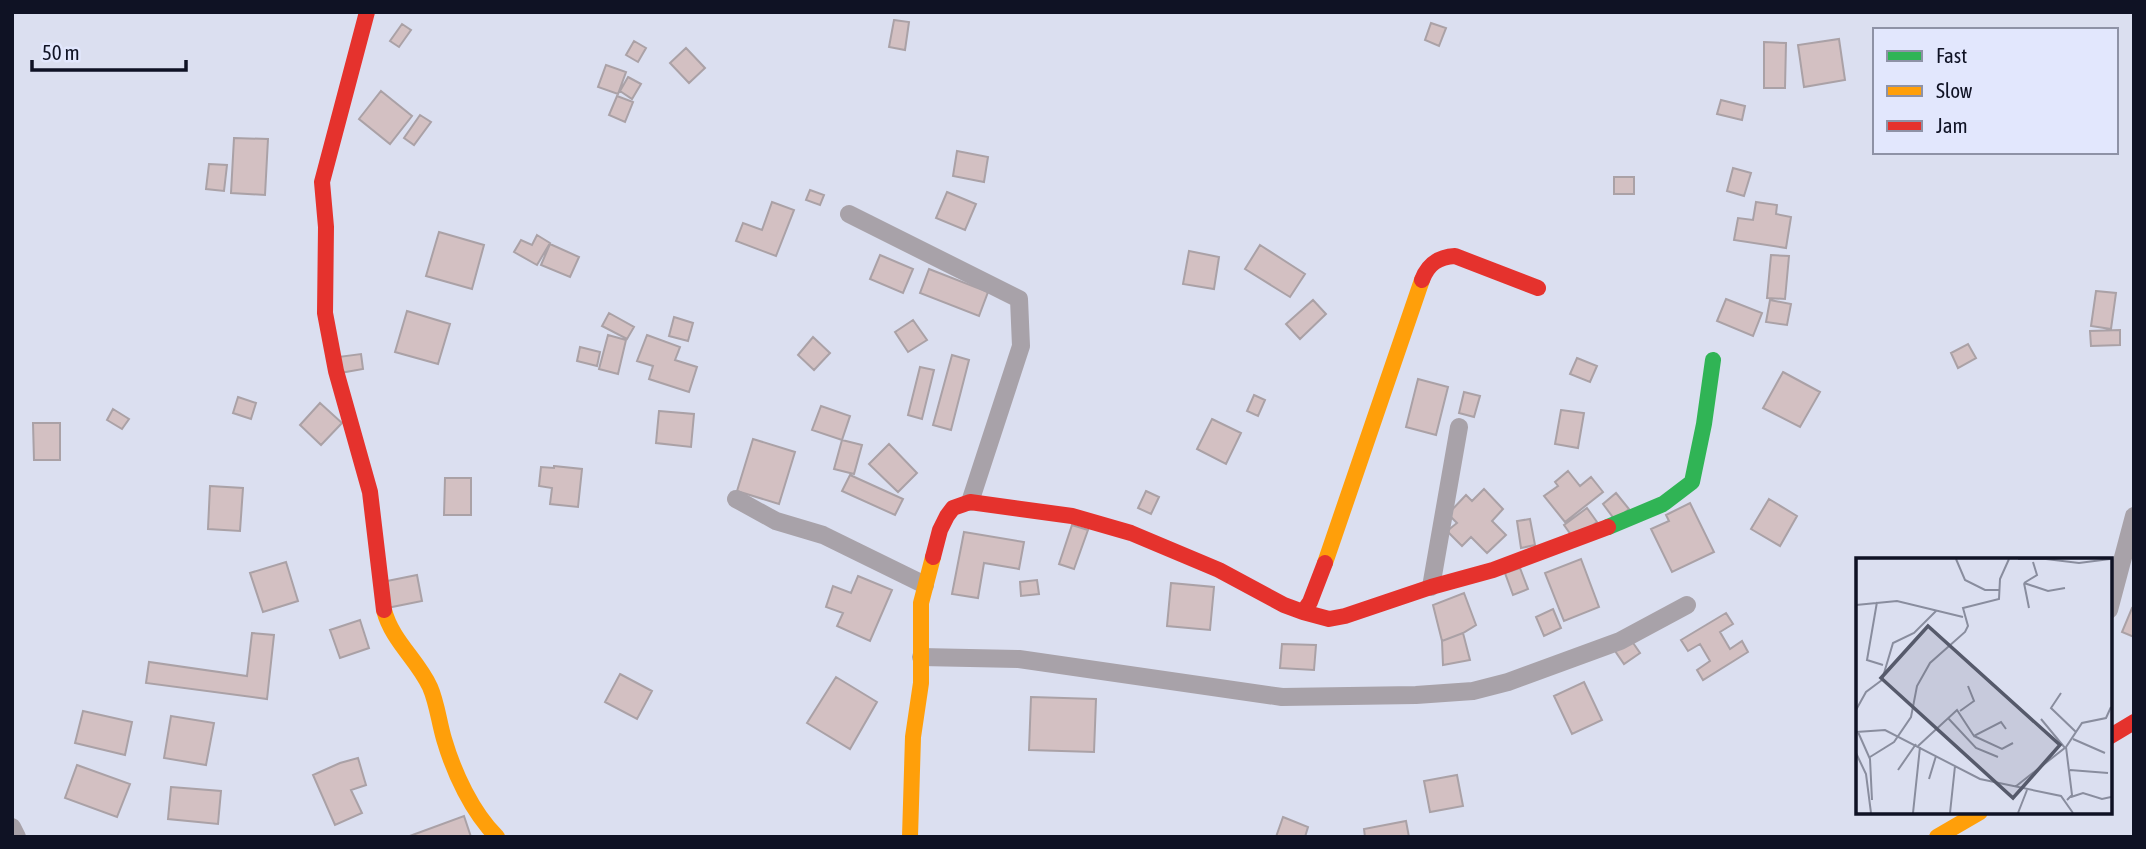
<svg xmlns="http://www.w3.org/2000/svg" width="2146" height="849" font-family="'Asap Condensed',sans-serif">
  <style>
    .building { fill: #d3c0c2; stroke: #aaa1a6; stroke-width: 2 }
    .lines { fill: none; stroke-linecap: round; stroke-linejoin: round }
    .street { stroke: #a8a2a9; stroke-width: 18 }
    .fast { stroke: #30b455; stroke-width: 16 }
    .slow { stroke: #ff9f0a; stroke-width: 16 }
    .jam { stroke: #e5322d; stroke-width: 16 }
    .inset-road { fill: none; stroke: #898d9e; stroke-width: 2 }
    .view { fill: #565a6b; fill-opacity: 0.15; stroke: #565a6b; stroke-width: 3.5 }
    .inset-edge { fill: none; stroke: #0f1224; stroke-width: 3.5 }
  </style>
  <rect width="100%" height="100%" fill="#dbdff0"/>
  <path class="building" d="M 894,20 L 909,22 L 905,50 L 889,47 Z
    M 1431,23 L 1446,28 L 1439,46 L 1425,40 Z
    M 402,24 L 411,30 L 399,47 L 390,41 Z
    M 1839,39 L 1845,80 L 1804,87 L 1798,45 Z
    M 634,41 L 646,48 L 638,62 L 626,55 Z
    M 1764,42 L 1786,43 L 1785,88 L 1764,88 Z
    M 686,48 L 705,68 L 689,83 L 670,63 Z
    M 606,65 L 626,72 L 618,94 L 598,87 Z
    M 628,77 L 641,84 L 632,99 L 620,91 Z
    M 381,91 L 412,116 L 390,144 L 359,119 Z
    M 617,96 L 633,102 L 625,122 L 609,115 Z
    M 1721,100 L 1745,106 L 1742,120 L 1717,114 Z
    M 420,115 L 431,122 L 414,145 L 404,138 Z
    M 234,138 L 268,139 L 265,195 L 231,193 Z
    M 957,151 L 988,157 L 984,182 L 953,176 Z
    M 209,164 L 227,165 L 224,191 L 206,189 Z
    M 1733,168 L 1751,173 L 1744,196 L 1727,191 Z
    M 1614,177 L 1634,177 L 1634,194 L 1614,194 Z
    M 810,190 L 824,195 L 820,205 L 806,200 Z
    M 947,192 L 976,204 L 965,230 L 936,218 Z
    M 772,202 L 794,210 L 776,256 L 736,241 L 743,223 L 762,230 Z
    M 1756,202 L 1777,205 L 1776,214 L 1791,217 L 1786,248 L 1734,240 L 1738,218 L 1753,220 Z
    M 439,232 L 484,245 L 472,289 L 426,276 Z
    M 537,235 L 550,243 L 537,265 L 514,252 L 521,240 L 532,245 Z
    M 550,244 L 579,257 L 570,277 L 541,265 Z
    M 1260,245 L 1305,274 L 1290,297 L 1245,269 Z
    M 1189,251 L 1219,257 L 1214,289 L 1183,284 Z
    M 880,255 L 913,269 L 903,293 L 870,279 Z
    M 1771,255 L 1789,256 L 1785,299 L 1767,298 Z
    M 929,269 L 988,292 L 979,316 L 920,293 Z
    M 2096,291 L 2116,293 L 2111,329 L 2091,326 Z
    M 1726,299 L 1762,313 L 1753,336 L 1717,321 Z
    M 1313,300 L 1326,314 L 1300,339 L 1286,324 Z
    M 1770,300 L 1791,304 L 1787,325 L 1766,322 Z
    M 407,311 L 450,324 L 438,364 L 395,352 Z
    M 609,313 L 634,327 L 627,339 L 602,326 Z
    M 674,317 L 693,323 L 688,341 L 669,336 Z
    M 913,320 L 927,340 L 908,352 L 895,332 Z
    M 2120,330 L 2120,345 L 2091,346 L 2090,331 Z
    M 608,335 L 626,340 L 618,374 L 599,369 Z
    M 647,335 L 680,347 L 675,360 L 697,367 L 689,392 L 649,379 L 653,366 L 637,361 Z
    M 813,337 L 830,353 L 814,370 L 798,355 Z
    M 1968,344 L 1976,358 L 1958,368 L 1951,353 Z
    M 580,347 L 600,352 L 597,366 L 577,361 Z
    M 361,354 L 363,369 L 340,373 L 338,357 Z
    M 952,355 L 969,360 L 951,430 L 933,425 Z
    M 1577,358 L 1597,366 L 1590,382 L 1570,374 Z
    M 920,367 L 934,370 L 922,419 L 908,415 Z
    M 1783,372 L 1820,392 L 1800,427 L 1763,408 Z
    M 1418,379 L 1448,387 L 1436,435 L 1406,427 Z
    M 1464,392 L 1480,396 L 1474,417 L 1459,413 Z
    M 1254,395 L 1265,400 L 1258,416 L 1247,411 Z
    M 238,397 L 256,403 L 251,419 L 233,413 Z
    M 320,403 L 342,423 L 321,445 L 300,425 Z
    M 821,406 L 850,416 L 842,440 L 812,430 Z
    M 113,409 L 129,419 L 122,429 L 107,420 Z
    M 1561,410 L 1584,413 L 1578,448 L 1555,444 Z
    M 659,411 L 694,414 L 691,447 L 656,443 Z
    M 1212,419 L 1241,433 L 1226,464 L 1197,449 Z
    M 33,423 L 60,423 L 60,460 L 34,460 Z
    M 753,439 L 795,452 L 779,504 L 737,491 Z
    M 842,440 L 862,445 L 854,474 L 834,469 Z
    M 889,444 L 917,473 L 898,492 L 869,464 Z
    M 554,466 L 582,469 L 578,507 L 550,504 L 552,488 L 539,486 L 541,467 L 554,468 Z
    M 1568,471 L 1580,486 L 1591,477 L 1603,492 L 1565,522 L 1544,496 L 1558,486 L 1555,482 Z
    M 850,475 L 903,499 L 895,515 L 842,491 Z
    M 445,478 L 471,478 L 471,515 L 444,515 Z
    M 210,486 L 243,488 L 240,531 L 208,529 Z
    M 1484,489 L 1503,509 L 1492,521 L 1506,535 L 1487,553 L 1471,537 L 1462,546 L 1447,531 L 1457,523 L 1448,514 L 1466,495 L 1472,501 Z
    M 1146,491 L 1159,497 L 1151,514 L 1138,508 Z
    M 1616,493 L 1629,509 L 1615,520 L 1603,504 Z
    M 1769,499 L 1797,516 L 1780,546 L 1751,529 Z
    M 1690,503 L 1714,552 L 1672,572 L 1651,529 L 1669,521 L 1666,515 Z
    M 1587,508 L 1597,522 L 1574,539 L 1564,525 Z
    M 1530,519 L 1535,545 L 1521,548 L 1517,521 Z
    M 1072,525 L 1088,530 L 1074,569 L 1059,564 Z
    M 964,532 L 1024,542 L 1019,569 L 984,563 L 978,598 L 952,594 Z
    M 1581,559 L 1599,607 L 1564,621 L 1545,573 Z
    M 286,562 L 298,601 L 263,612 L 250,573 Z
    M 1520,568 L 1528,589 L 1513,595 L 1505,573 Z
    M 417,575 L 422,601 L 387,608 L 382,582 Z
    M 858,576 L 892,590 L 870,641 L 837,626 L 843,613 L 826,607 L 833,586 L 851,593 Z
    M 1037,580 L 1039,594 L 1021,596 L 1020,582 Z
    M 1171,583 L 1214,587 L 1210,630 L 1167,626 Z
    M 1464,593 L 1476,625 L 1463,633 L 1442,641 L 1433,605 Z
    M 2132,608 L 2134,609 L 2134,637 L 2122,632 Z
    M 1553,609 L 1561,628 L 1544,636 L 1536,617 Z
    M 1726,613 L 1733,624 L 1720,632 L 1730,649 L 1742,641 L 1748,652 L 1703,680 L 1697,670 L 1710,661 L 1700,644 L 1688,651 L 1681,640 Z
    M 360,620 L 369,648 L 340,658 L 330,630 Z
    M 252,633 L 274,635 L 267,699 L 146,683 L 149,662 L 247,676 Z
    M 1463,633 L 1470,660 L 1443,665 L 1442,641 Z
    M 1629,637 L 1640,653 L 1624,664 L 1613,648 Z
    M 1282,644 L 1316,645 L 1314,670 L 1280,668 Z
    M 620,674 L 652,691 L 637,719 L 605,702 Z
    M 836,677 L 877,702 L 850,749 L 807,723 Z
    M 1584,682 L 1602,720 L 1572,734 L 1554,696 Z
    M 1031,697 L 1096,699 L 1094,752 L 1029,750 Z
    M 83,711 L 132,722 L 125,755 L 75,743 Z
    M 171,716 L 214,723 L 206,765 L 164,758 Z
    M 358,758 L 366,785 L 351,790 L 362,813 L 335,825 L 313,775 L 340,763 Z
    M 77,765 L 130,784 L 117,817 L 65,798 Z
    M 1457,775 L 1463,806 L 1430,812 L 1424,781 Z
    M 171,787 L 221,791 L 218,824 L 168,819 Z
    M 464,816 L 471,837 L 407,837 Z
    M 1283,817 L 1308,827 L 1305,837 L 1276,837 Z
    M 1406,821 L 1409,837 L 1365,837 L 1364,829 Z"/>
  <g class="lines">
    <path class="street" d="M 849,214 L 1019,299 L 1021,346 L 970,502
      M 736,499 L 776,521 L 823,535 L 925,585
      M 1431,587 L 1459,427
      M 2109,610 L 2134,516
      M 921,657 L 1019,659 L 1282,697 L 1416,695 L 1473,691 L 1508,682 L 1620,641 L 1687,605
      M 12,827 L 17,837"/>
    <path class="fast" d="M 1608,527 L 1663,504 L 1692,482 L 1704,424 L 1713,360"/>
    <path class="slow" d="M 1325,563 L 1422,280
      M 384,610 C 392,641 417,659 430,687 C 437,703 439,722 444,739 C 454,773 472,812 497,837
      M 910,837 L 913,737 L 921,683 L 921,603 L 933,557
      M 1937,837 L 1980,812"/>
    <path class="jam" d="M 367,12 L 322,182 L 326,227 L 325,313 L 336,371 L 370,492 L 384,610
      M 1422,280 C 1428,264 1438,257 1455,256 L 1538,288
      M 933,557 L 940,530 L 947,516 L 953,508 L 970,502 L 1072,516 L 1131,533 L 1219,570 L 1284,605 L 1303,612 L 1310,602 L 1325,563
      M 1303,612 L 1329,619 L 1345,616 L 1431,587 L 1493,570 L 1608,527
      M 2109,737 L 2134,722"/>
  </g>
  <g transform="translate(1856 558)">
    <rect width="256" height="256" fill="#dbdff0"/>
    <path class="inset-road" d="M 100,1 L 109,22 L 129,32 L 144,32M 162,1 L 190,1M 190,1 L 223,5 L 254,1M 168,25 L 192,33 L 209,30M 168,25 L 181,17 L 177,4M 168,25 L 173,50M 21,44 L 11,102 L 27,107M 0,47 L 41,43 L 107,59M 205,135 L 195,150 L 220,174M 0,152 L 10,134 L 26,122 L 37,85 L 58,75 L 80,53M 104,153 L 118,143 L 112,128M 92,160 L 120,190 L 142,199M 185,161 L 209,190M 0,174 L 29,172 L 124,221 L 205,238 L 217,255M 2,174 L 14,201 L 16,242M 118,178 L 146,191 L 157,185M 217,181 L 249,195M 62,188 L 101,152 L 118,178 L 145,164 L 150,171M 210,189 L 216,237 L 211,242M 0,195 L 10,216 L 15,255M 14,199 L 38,184 L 55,159 L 61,128 L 74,105 L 109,74 L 112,68 L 107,50 L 143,41 L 144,21 L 153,1M 42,212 L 60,186M 214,212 L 252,215M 73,221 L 80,198M 159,229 L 210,189 L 226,165 L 250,160 L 255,149M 215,239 L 227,235 L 246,241 L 255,239M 57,255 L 64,189M 94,255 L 99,208M 162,255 L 171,232"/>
    <path class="view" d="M 72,68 L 204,187 L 157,240 L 25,120 Z"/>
    <rect width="256" height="256" class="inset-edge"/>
  </g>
  <rect width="2146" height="849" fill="none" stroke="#0f1224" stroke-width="28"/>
  <rect x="1873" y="28" width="245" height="126" fill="#e2e7fd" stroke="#8e92a6" stroke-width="2"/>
  <rect x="1887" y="51" width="35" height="10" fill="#30b455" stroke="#8e92a6" stroke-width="2"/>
  <text x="1936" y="63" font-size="21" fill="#0f1224">Fast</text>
  <rect x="1887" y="86" width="35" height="10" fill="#ff9f0a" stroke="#8e92a6" stroke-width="2"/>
  <text x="1936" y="98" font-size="21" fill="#0f1224">Slow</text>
  <rect x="1887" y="121" width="35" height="10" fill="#e5322d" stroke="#8e92a6" stroke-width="2"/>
  <text x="1936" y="133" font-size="21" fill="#0f1224">Jam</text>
  <path d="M32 60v10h154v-10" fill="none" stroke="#0f1224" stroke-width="3.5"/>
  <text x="42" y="60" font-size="21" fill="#0f1224" stroke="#e2e7fd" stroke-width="5" paint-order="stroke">50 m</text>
</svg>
